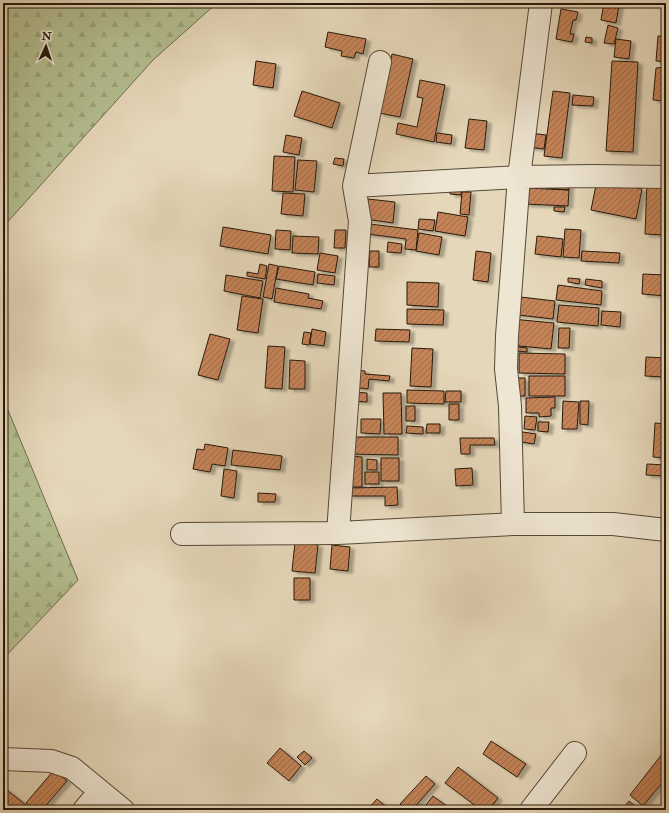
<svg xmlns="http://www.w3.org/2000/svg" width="669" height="813" font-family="'IM FELL Double Pica',serif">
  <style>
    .forest { fill: url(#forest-firs); stroke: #6e6c4e }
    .building { fill: url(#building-hatch); stroke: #27190b; filter: url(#shadow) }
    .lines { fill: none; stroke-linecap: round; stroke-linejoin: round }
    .minor-casing { stroke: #564836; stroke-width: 24 }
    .minor { stroke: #eee5d2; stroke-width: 22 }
  </style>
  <defs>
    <pattern id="forest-firs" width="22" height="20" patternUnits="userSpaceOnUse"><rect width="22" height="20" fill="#b4be90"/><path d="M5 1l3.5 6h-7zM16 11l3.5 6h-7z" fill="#9ba37b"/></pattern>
    <pattern id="building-hatch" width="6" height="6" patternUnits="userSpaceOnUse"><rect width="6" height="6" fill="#c58459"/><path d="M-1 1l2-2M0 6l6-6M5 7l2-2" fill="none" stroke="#a06b48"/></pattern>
    <filter id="shadow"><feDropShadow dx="4.5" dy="2.5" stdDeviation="1" flood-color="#0004"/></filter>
  </defs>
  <rect width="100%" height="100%" fill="#e5d7b9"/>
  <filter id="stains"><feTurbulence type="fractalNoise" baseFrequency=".005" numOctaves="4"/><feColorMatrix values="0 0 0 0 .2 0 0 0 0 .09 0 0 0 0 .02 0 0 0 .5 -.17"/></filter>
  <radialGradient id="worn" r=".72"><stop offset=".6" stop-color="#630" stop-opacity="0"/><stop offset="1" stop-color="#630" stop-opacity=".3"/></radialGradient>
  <path class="forest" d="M 3,3 L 217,3 L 153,60 L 3,227 Z
    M 3,398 L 78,580 L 3,659 Z"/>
  <path class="building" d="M 604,3 L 619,5 L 616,23 L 601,20 Z
    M 561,9 L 578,12 L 576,20 L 573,20 L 570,34 L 574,34 L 572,42 L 556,39 Z
    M 666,9 L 666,28 L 663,29 Z
    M 608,25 L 618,28 L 614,44 L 604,43 Z
    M 328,32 L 366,39 L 363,54 L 356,52 L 354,58 L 341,56 L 342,51 L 325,47 Z
    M 658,36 L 666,36 L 666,62 L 656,61 Z
    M 586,37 L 592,38 L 592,43 L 585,42 Z
    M 616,39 L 631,41 L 629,59 L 614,57 Z
    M 392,54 L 413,59 L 400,117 L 379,113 Z
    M 256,61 L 276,64 L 273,88 L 253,85 Z
    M 612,61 L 638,62 L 633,152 L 606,151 Z
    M 666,67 L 666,101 L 653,100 L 656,68 Z
    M 420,80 L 445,85 L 434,142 L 396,134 L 398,123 L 417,127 L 423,98 L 417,97 Z
    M 302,91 L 340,103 L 332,128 L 294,116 Z
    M 553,91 L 570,93 L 562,158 L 544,156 Z
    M 573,95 L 594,97 L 593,106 L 572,105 Z
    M 469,119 L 487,121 L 484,150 L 465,148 Z
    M 437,133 L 452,135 L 451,144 L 436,142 Z
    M 530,133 L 546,135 L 544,149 L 528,147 Z
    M 286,135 L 302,138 L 299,155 L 283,152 Z
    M 274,156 L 295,157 L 293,192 L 272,191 Z
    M 335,158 L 344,159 L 343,166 L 333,164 Z
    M 298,160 L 317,161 L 314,192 L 295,190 Z
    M 597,180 L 642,189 L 636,219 L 591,210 Z
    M 647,181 L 666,181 L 666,235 L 645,234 Z
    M 451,183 L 462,185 L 461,195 L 450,194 Z
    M 546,183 L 569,185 L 569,190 L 546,188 Z
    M 526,188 L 569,190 L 568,206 L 525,204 Z
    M 462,192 L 471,192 L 469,215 L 460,214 Z
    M 283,193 L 305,194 L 303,216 L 281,214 Z
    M 368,199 L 395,202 L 393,223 L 365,219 Z
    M 554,207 L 565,207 L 564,212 L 554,211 Z
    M 438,212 L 468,217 L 465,236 L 435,231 Z
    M 419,219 L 435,220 L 433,231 L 418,229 Z
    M 362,223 L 418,230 L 416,250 L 405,249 L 406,239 L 360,233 Z
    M 223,227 L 271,235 L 268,254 L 220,246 Z
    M 565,229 L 581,230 L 579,258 L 563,257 Z
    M 276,230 L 291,231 L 290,250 L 275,249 Z
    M 335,230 L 346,230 L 345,248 L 334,248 Z
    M 419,233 L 442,237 L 439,255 L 416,251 Z
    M 293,236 L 319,237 L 318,254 L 292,253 Z
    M 537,236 L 563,239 L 561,257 L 535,254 Z
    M 388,242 L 402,244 L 401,253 L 387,252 Z
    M 370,251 L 379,251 L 379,267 L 369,267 Z
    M 476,251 L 491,253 L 488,282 L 473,280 Z
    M 582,251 L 620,253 L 619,263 L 581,261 Z
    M 320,253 L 338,256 L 335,273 L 317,270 Z
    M 260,264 L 267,266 L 265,279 L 247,276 L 247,272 L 258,274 Z
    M 269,264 L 278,266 L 272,299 L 263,297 Z
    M 279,266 L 315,272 L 313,285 L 276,279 Z
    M 318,274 L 335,276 L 334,285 L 317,283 Z
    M 643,274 L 666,275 L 666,296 L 642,294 Z
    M 226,275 L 263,281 L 260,298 L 224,291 Z
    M 568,278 L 580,279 L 579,284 L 568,282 Z
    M 586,279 L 602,281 L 602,288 L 585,285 Z
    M 407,282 L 439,283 L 438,307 L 407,305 Z
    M 558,285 L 602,291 L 601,305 L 556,300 Z
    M 276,288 L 309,294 L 308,298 L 323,301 L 321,309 L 274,302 Z
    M 242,296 L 263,299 L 258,333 L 237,330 Z
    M 512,296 L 555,301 L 553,319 L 510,314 Z
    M 559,305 L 599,308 L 598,326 L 557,322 Z
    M 407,309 L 444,310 L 443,325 L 407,324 Z
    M 602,311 L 621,312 L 620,327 L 601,325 Z
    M 512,319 L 554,323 L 551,349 L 509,345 Z
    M 559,328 L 570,328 L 569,348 L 558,348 Z
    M 312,329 L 326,332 L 324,346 L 310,344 Z
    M 376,329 L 410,330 L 409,342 L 375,341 Z
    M 304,332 L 311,333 L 309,345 L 302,344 Z
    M 210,334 L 230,339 L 218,380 L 198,375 Z
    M 268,346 L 285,347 L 282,389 L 265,388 Z
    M 509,346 L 527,348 L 527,352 L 509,350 Z
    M 412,348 L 433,349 L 431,387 L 410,386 Z
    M 519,353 L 565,354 L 565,374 L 519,373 Z
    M 646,357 L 666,358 L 666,377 L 645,376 Z
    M 290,360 L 305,361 L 305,389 L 289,389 Z
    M 354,370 L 365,371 L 365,374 L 390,376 L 389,381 L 369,379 L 368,389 L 352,387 Z
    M 529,376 L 565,376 L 565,396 L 529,396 Z
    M 518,378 L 525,378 L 525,396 L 517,396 Z
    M 407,390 L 444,391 L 444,404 L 407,403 Z
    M 446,391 L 461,391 L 461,402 L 445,402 Z
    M 353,392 L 367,393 L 367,402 L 353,401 Z
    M 383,393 L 401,393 L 402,434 L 384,434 Z
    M 555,397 L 555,408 L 551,408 L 551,416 L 539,417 L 539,413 L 526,413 L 526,398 Z
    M 563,401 L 579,402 L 577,429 L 562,429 Z
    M 580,401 L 589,401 L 588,425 L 580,424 Z
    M 449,404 L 459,404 L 459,420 L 449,420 Z
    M 406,406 L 415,406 L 415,421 L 406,421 Z
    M 525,416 L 537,417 L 535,430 L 524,429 Z
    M 361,419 L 381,419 L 380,434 L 361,433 Z
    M 538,422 L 549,422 L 548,432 L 538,431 Z
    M 655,423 L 666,424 L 666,458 L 653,457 Z
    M 427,424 L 440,424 L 440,433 L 426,433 Z
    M 407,426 L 423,427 L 423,434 L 406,433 Z
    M 516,431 L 536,434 L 534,444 L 515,441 Z
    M 347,437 L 398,437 L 398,455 L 347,454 Z
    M 460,438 L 494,438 L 495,445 L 470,445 L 470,454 L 461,454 Z
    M 205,444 L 228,448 L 225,466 L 212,464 L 210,472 L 193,469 L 197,449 L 204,450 Z
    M 233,450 L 282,456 L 280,470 L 231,465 Z
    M 348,456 L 362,457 L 362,487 L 347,487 Z
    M 381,458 L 399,458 L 399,481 L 381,481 Z
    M 367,459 L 377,460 L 377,470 L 367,470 Z
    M 647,464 L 666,465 L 666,476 L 646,475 Z
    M 472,468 L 473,485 L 456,486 L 455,469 Z
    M 224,469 L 237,471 L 234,498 L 221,496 Z
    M 365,472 L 379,472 L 379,484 L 365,484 Z
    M 397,487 L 398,505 L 385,506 L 385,496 L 349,496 L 349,488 Z
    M 258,493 L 276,494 L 275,502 L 258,502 Z
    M 295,542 L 318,545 L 315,573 L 292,571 Z
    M 332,545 L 350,547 L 348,571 L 330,569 Z
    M 294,578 L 310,578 L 310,600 L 294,600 Z
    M 491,741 L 526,764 L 517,777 L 483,754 Z
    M 280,748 L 301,766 L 289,781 L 267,763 Z
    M 666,749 L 666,778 L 643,806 L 630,795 Z
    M 304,751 L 312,758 L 305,765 L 297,757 Z
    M 458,767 L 498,798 L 489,810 L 481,810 L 445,783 Z
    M 54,770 L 67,781 L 42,810 L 35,810 L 26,803 Z
    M 426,776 L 435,784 L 412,810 L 407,810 L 400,804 Z
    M 3,787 L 26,805 L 23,810 L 3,810 Z
    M 433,796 L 452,810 L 422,810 Z
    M 377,799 L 390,810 L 367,810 Z
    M 629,801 L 640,810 L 622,810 Z"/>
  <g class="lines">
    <g class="minor-casing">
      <path id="minor" d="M 354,186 L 519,177 L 593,176 L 666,177
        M 513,524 L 510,406 L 506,369 L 507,336 L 519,177 L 541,3
        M 338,533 L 360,221 L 354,186 L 380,62
        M 182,534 L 338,533 L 513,524 L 613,524 L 666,530
        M 3,759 L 51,761 L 72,768 L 123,810
        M 84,810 L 100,791
        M 531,810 L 575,753"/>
    </g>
    <use href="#minor" class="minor"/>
  </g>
  <rect width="669" height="813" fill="none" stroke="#e5d7b9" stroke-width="16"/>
  <rect x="4" y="4" width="661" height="805" fill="none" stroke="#27190b" stroke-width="2"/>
  <rect x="8" y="8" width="653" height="797" fill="none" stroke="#27190b"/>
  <g transform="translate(46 46) rotate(3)" stroke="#eee5d2" stroke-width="3" paint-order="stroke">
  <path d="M0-3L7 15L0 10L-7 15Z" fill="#27190b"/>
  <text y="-6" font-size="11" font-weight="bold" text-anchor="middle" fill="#27190b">N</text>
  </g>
  <rect width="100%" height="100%" filter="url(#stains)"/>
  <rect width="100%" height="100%" fill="url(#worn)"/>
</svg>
